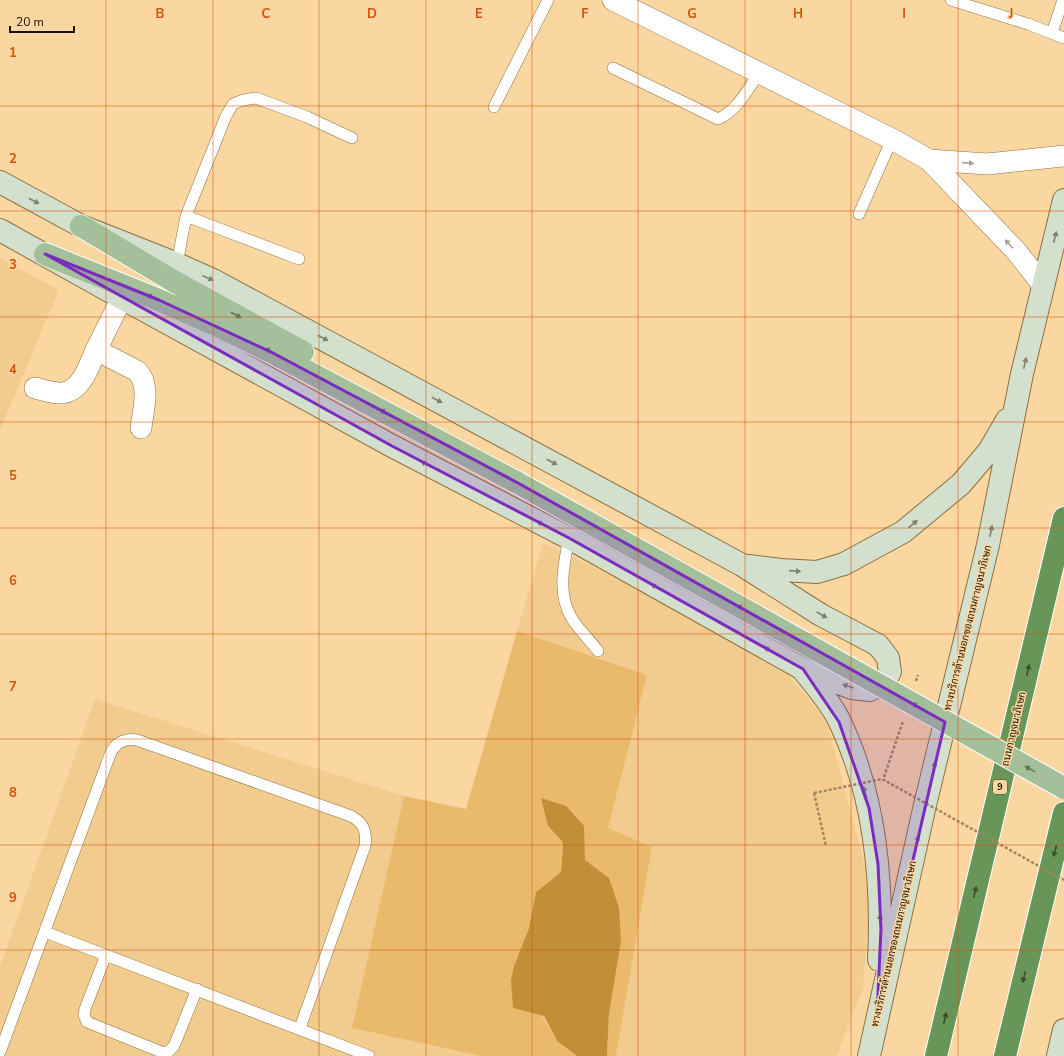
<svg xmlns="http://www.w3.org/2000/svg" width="1064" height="1056" font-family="'Nunito Sans',Sarabun,sans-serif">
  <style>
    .built { fill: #f2cb8e }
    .green { fill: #eaba6c }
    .forest { fill: #c18f38 }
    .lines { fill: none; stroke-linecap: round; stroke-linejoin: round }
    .lane-casing { stroke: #8f6f3c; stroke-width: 12 }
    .street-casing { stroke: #8f6f3c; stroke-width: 22 }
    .secondary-casing { stroke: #8f6f3c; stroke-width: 24 }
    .primary-casing { stroke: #fff; stroke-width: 24 }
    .highway-casing { stroke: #fff; stroke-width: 24 }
    .path { stroke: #a08660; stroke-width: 2.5; stroke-dasharray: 3 2; stroke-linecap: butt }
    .lane { stroke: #fff; stroke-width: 11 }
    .street { stroke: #fff; stroke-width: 21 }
    .secondary { stroke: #d2e0cd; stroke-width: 22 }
    .primary { stroke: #a4c09b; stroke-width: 22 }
    .highway { stroke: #689658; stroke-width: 22 }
    .primary-bridge-casing { stroke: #fff; stroke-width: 24; stroke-linecap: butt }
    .path-bridge { stroke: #a08660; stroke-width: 2.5; stroke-dasharray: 3 2; stroke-linecap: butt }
    .primary-bridge { stroke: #a4c09b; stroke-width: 22 }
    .oneway { fill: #a49f99 }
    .oneway2 { fill: #808271 }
    .oneway3 { fill: #677155 }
    .oneway4 { fill: #3e4c28 }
    .marked { fill: #7b2cbf; fill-opacity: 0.2; stroke: #7b2cbf; stroke-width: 3; stroke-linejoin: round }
    .grid { fill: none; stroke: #d4520b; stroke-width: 1; stroke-opacity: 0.55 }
    .labels { text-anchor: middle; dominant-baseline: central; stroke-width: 3; stroke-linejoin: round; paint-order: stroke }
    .shield { fill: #fad7a1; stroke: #5f4c30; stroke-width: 1 }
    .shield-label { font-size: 9px; font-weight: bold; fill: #1c1000 }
    .street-label { font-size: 10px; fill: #1c1000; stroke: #fad7a1 }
    .grid-label { font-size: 13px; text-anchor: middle; font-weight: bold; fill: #d4520b; stroke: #fad7a1; stroke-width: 3; stroke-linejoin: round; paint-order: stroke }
  </style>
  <rect width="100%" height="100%" fill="#fad7a1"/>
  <path class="built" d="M 0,258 L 59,290 L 0,430 Z
    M 543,543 L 665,601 L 782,668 L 826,719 L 865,867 L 869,912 L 863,987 L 837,1056 L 616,1056 L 652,847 L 607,828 L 647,675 L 517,631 Z
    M 95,699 L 404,796 L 352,1028 L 481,1056 L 0,1056 L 0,967 Z"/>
  <path class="green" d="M 517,631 L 647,675 L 608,828 L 652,847 L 616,1056 L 607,1056 L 609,1013 L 609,878 L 585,860 L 583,826 L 548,826 L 562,841 L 563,848 L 561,872 L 536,892 L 529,928 L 514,966 L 557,1041 L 577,1056 L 481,1056 L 352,1028 L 404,796 L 466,809 Z"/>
  <path class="forest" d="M 541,798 L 566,806 L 584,826 L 585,860 L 609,878 L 619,908 L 621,941 L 609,1013 L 607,1056 L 577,1056 L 557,1041 L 544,1016 L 513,1008 L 511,980 L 514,966 L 529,928 L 536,892 L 561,872 L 563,848 L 562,841 L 548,826 Z"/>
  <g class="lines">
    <g class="lane-casing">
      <path id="lane" d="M 951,0 L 1028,24 L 1064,38
        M 1052,33 L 1063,0
        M 613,68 L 718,119 C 737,111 748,89 759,73
        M 494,107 L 548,0
        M 859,214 L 892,139
        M 186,216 L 299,259
        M 177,264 L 186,216 L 226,116 L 233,104 L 243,100 L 256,98 L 307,117 L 352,138
        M 569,538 C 564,564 557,593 571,617 C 578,629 590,640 598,651
        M 45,932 L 369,1056
        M 106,955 L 85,1009 L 84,1015 L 87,1022 L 164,1053 L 168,1052 L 174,1046 L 197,989
        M 0,1052 L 111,752 C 117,742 125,738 137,740 L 351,816 C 364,823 367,832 365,846 L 300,1028"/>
    </g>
    <g class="street-casing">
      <path id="street" d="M 613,0 L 892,139 L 929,160 L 1016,251 L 1043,285
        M 929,160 L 987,164 L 1064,156
        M 122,298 L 96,350 L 137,371 C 151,385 143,410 141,428
        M 35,388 C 43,390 54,394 63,393 C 82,390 89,366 96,350"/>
    </g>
    <g class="secondary-casing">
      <path id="secondary" d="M 0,182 L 81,226 L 177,264 L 213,280 L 742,565 L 821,615 L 878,645 L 888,658 L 890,672 L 883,683 L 870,690 L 852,688 L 803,669 L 569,538 L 392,446 L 122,298 L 0,230
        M 749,566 L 781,570 L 817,572 L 844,564 L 903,532 L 961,484 L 989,451 L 1007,420
        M 803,670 C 816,686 831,703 840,722 C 875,796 883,879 879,960
        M 869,1056 L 925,805 L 988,545 L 1022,374 L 1064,200
        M 1058,1056 L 1064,1030"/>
    </g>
    <g class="primary-casing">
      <path id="primary" d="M 81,226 L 175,282 L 303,352
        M 45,254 L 159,300 L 218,326 L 271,352 L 518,483"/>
    </g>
    <g class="highway-casing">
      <path id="highway" d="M 936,1056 L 1064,518
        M 1005,1056 L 1064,813"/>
    </g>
    <path class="path" d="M 916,681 L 918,675
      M 884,777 L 903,721
      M 814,793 L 826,846"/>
    <use href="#lane" class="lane"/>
    <use href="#street" class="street"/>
    <use href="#secondary" class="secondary"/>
    <use href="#primary" class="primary"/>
    <use href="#highway" class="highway"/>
    <g class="primary-bridge-casing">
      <path id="primary-bridge" d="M 518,483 L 1064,788"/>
    </g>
    <path class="path-bridge" d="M 814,793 L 882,779 L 1064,880"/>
    <use href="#primary-bridge" class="primary-bridge"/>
  </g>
  <defs><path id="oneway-solid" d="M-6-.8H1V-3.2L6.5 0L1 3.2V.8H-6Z"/></defs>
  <g class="oneway">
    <use href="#oneway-solid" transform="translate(968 163) rotate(4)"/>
    <use href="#oneway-solid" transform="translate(1009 244) rotate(-134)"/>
  </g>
  <g class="oneway2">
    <use href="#oneway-solid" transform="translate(34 201) rotate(28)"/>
    <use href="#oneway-solid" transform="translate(1055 237) rotate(-76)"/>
    <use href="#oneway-solid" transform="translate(208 278) rotate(25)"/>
    <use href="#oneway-solid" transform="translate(323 338) rotate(28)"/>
    <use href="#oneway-solid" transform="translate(1025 363) rotate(-77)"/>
    <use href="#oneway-solid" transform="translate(437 400) rotate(28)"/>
    <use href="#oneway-solid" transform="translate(552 462) rotate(28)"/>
    <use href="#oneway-solid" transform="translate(426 464) rotate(-153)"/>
    <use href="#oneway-solid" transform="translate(542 524) rotate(-153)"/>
    <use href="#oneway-solid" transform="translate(913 524) rotate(-40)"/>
    <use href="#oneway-solid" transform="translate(991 531) rotate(-79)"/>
    <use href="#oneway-solid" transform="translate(795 571) rotate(4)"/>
    <use href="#oneway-solid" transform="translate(656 587) rotate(-151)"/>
    <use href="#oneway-solid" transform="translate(822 615) rotate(30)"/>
    <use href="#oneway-solid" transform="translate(769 650) rotate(-151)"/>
    <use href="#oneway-solid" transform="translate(848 686) rotate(-161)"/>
    <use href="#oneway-solid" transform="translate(934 767) rotate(-76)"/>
    <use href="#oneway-solid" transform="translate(865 792) rotate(-106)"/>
    <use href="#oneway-solid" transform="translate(917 841) rotate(-77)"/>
    <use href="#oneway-solid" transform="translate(880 920) rotate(-92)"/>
  </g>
  <g class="oneway3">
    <use href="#oneway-solid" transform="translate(152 297) rotate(-158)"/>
    <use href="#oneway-solid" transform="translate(236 315) rotate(29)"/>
    <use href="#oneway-solid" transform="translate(270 351) rotate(-153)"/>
    <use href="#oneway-solid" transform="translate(385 412) rotate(-152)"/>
    <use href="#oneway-solid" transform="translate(742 608) rotate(-151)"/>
    <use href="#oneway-solid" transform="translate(917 706) rotate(-151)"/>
    <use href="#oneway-solid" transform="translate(1030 769) rotate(-151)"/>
  </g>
  <g class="oneway4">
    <use href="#oneway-solid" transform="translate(1028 670) rotate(-77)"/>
    <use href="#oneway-solid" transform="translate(1055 851) rotate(104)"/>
    <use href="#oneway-solid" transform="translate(975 892) rotate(-77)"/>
    <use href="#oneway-solid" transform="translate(1024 977) rotate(104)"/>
    <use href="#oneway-solid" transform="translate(945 1018) rotate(-77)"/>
  </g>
  <path class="marked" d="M 45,254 L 159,300 L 271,352 L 518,483 L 945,722 L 877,1015 L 881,929 L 878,864 L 869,808 L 839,722 L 803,669 L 569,538 L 392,446 Z"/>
  <path class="grid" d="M 106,0 L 106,1056M 213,0 L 213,1056M 319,0 L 319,1056M 426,0 L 426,1056M 532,0 L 532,1056M 638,0 L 638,1056M 745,0 L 745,1056M 851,0 L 851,1056M 958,0 L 958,1056M 0,106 L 1064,106M 0,211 L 1064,211M 0,317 L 1064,317M 0,422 L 1064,422M 0,528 L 1064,528M 0,634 L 1064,634M 0,739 L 1064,739M 0,845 L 1064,845M 0,950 L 1064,950"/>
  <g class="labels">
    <rect class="shield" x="993" y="780" width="14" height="14" rx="3"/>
    <g class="shield-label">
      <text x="1000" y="787">9</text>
    </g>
    <g class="street-label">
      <text transform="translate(968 628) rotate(-76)">ทางบริการด้านนอกของถนนกาญจนาภิเษก</text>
      <text transform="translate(1014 729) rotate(-77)">ถนนกาญจนาภิเษก</text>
      <text transform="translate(894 944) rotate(-77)">ทางบริการด้านนอกของถนนกาญจนาภิเษก</text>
    </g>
  </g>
  <g class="grid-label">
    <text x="160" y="18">B</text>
    <text x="266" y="18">C</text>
    <text x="372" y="18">D</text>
    <text x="479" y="18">E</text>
    <text x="585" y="18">F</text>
    <text x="692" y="18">G</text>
    <text x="798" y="18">H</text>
    <text x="904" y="18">I</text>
    <text x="1011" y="18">J</text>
    <text x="13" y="57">1</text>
    <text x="13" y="163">2</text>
    <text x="13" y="269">3</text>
    <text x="13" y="374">4</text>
    <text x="13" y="480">5</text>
    <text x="13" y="585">6</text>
    <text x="13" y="691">7</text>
    <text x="13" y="797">8</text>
    <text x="13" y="902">9</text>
  </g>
  <path d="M10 26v6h64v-6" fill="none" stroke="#1c1000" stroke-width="2"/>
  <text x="16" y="26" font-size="12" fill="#1c1000" stroke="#fad7a1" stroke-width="3" paint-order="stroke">20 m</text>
</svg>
